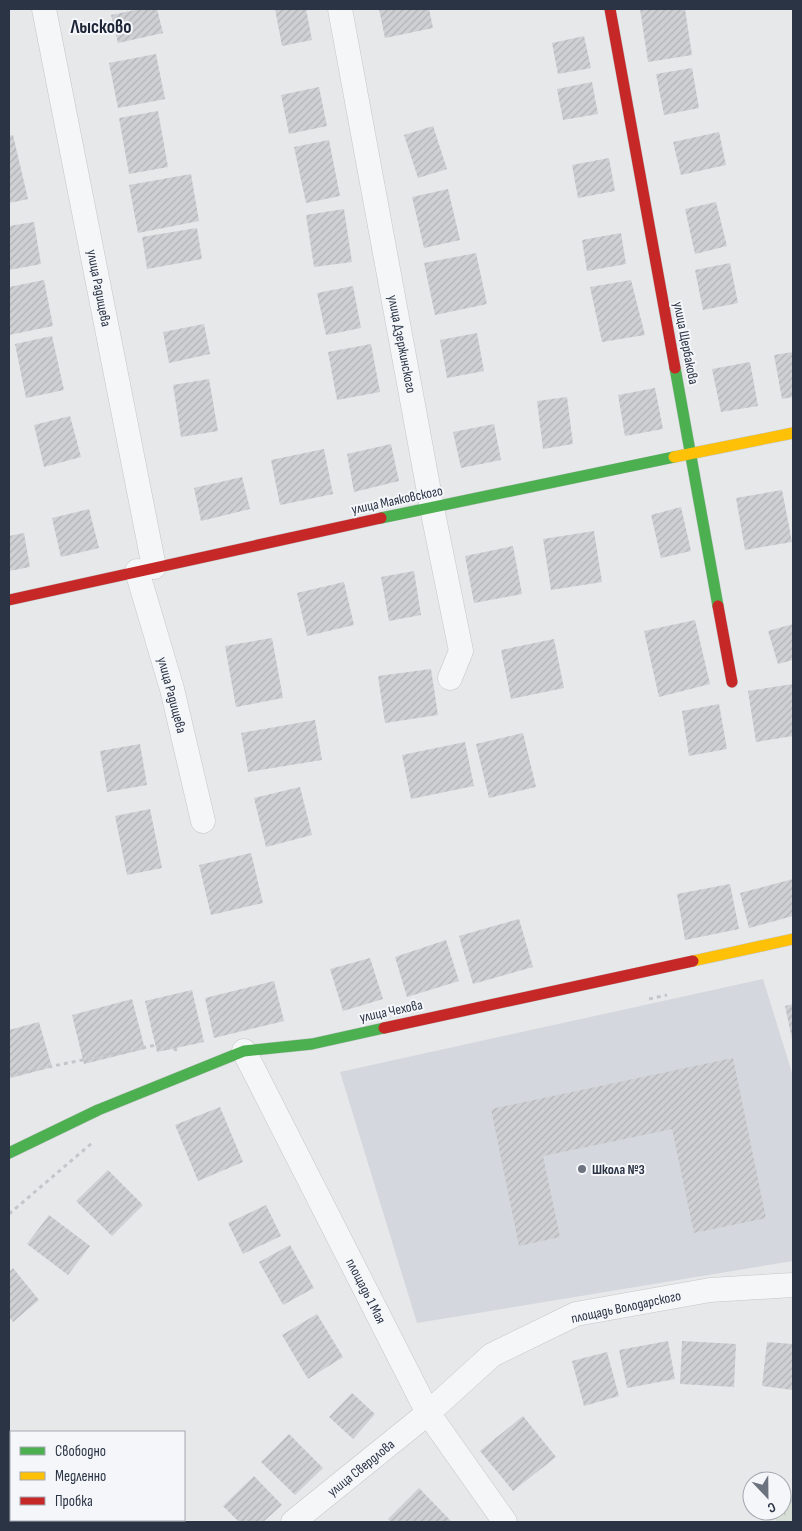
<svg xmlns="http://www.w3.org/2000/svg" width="802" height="1531" font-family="'Sofia Sans Condensed',sans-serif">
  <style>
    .built { fill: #d4d7dd }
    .forest { fill: url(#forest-crowns) }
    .building { fill: url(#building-hatch) }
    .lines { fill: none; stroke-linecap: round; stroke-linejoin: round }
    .street-casing { stroke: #c4c6c8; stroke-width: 25 }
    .fast-casing { stroke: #c4c6c8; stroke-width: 12 }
    .slow-casing { stroke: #c4c6c8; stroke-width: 12 }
    .jam-casing { stroke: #c4c6c8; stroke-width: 12 }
    .path { stroke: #c5c6ca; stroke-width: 3; stroke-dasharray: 4 4; stroke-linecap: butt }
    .street { stroke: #f5f6f7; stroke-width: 24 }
    .fast { stroke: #4caf50; stroke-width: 11 }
    .slow { stroke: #ffc107; stroke-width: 11 }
    .jam { stroke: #c62828; stroke-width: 11 }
    .poi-dot { fill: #6c737f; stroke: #f4f6f9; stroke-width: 2 }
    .labels { text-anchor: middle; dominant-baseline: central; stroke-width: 4; stroke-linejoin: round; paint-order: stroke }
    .street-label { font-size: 14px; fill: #2b3445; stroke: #f4f6f9 }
    .poi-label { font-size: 14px; font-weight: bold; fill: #2b3445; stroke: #f4f6f9; text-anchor: start }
    .district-label { font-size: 19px; font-weight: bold; fill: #1d2536; stroke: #f4f6f9 }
  </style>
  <defs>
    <pattern id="forest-crowns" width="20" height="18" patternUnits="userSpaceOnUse" patternTransform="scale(1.25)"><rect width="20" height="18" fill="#d6ded6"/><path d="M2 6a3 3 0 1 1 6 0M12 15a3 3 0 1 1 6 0" fill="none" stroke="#b8bfb9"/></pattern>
    <pattern id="building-hatch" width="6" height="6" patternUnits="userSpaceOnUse" patternTransform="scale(1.25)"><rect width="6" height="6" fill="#ced0d3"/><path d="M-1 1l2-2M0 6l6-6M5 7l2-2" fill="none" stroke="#b1b3b6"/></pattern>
  </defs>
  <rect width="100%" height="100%" fill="#e6e8ea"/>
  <path class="built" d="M 763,979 L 793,1076 L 793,1261 L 417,1323 L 340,1072 Z"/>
  <path class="forest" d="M 793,1496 L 793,1522 L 778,1522 L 766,1511 L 782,1511 L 782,1499 Z"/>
  <path class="building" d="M 140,9 L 157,9 L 163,33 L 118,43 L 111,15 Z
    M 275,9 L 306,9 L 312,40 L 282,46 Z
    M 379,9 L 429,9 L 433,28 L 385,38 Z
    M 640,9 L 685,9 L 692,55 L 648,62 Z
    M 584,36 L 591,68 L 558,74 L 552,43 Z
    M 156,54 L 165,99 L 118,108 L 109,63 Z
    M 692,68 L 699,108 L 664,115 L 656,74 Z
    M 592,82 L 598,114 L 563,120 L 557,89 Z
    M 319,87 L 327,126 L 289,134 L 281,95 Z
    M 158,111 L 168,167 L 129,174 L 119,118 Z
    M 433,126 L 447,169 L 418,178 L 404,135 Z
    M 719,132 L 726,165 L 681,175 L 673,142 Z
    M 13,135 L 28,199 L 9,203 L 9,136 Z
    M 329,140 L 340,196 L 306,203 L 294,147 Z
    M 609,158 L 615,191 L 578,198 L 572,165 Z
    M 191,174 L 199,221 L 138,233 L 129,185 Z
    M 448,189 L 460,240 L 424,248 L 412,197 Z
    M 716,202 L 727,246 L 695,254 L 685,209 Z
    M 344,209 L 352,262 L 314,267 L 306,215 Z
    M 34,222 L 41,264 L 9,270 L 9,226 Z
    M 197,228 L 202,259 L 147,269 L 142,237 Z
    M 621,233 L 626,264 L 587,271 L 582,240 Z
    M 476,253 L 487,304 L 435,315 L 424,263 Z
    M 730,263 L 738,303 L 703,310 L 695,270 Z
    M 44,280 L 53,326 L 9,335 L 9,287 Z
    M 631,280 L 645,335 L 602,342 L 590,287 Z
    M 353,286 L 361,328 L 326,335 L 317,293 Z
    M 204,324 L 210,354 L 169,363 L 163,332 Z
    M 477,333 L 484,371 L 447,378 L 440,340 Z
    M 52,336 L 64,390 L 26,398 L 15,344 Z
    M 371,344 L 380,392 L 337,400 L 328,352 Z
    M 793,352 L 793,397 L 782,399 L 774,355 Z
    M 750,362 L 758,406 L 721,412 L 712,369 Z
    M 209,379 L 218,431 L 181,437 L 173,385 Z
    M 655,388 L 663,429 L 625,436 L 618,395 Z
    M 567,397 L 573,444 L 543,449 L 537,401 Z
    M 70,416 L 81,457 L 44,467 L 34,425 Z
    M 494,424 L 501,460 L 461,468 L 453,432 Z
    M 391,444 L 399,481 L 354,492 L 347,454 Z
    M 324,449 L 333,494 L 280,505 L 271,460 Z
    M 242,477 L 250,509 L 201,521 L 194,488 Z
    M 782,490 L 792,542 L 745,550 L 736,498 Z
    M 681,507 L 691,551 L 661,558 L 651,515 Z
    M 89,509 L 99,548 L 61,557 L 52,518 Z
    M 594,531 L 602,582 L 551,590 L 543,539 Z
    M 24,533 L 30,567 L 9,571 L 9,536 Z
    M 513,546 L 522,594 L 474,603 L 465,556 Z
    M 414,571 L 421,615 L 389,621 L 381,577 Z
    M 344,582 L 354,625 L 307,636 L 297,593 Z
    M 695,620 L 710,684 L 659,697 L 644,631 Z
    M 793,624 L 793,660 L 778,664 L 768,631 Z
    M 272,638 L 283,698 L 236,707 L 225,646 Z
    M 554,639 L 564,688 L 511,699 L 501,650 Z
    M 431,669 L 438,715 L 385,723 L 378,676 Z
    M 793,684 L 793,736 L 756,742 L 748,691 Z
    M 719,704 L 727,749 L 689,756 L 682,711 Z
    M 315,720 L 322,760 L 248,772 L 241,733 Z
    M 523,733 L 536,787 L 489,798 L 476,744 Z
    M 465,742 L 474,786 L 411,799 L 402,755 Z
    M 140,744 L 147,785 L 107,792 L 100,751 Z
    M 300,787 L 312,835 L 266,847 L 254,798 Z
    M 150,809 L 162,868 L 127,875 L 115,816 Z
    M 251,853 L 263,903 L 211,915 L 199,865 Z
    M 793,879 L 793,916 L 749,928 L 740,893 Z
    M 730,884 L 739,929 L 685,940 L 677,894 Z
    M 519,919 L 533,967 L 473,984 L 459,936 Z
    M 446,940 L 459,981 L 407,997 L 395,957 Z
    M 370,958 L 383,999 L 343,1011 L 330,969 Z
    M 274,981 L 284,1021 L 214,1038 L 205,998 Z
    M 192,990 L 204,1042 L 157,1052 L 145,1001 Z
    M 132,999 L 145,1049 L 84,1064 L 72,1015 Z
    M 793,1004 L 793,1039 L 792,1039 L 785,1006 Z
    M 39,1022 L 52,1067 L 11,1078 L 9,1071 L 9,1030 Z
    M 733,1058 L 766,1218 L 694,1233 L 672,1129 L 543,1156 L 560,1237 L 519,1246 L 491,1109 Z
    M 220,1107 L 243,1162 L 198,1181 L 175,1125 Z
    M 108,1170 L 143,1205 L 112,1236 L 76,1201 Z
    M 266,1205 L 281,1236 L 243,1254 L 228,1223 Z
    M 49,1215 L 90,1246 L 68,1275 L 27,1244 Z
    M 290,1245 L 314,1288 L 283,1305 L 259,1262 Z
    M 13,1268 L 39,1300 L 13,1322 L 9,1317 L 9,1272 Z
    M 317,1314 L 343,1357 L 308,1379 L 282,1335 Z
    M 668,1341 L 675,1379 L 627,1388 L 619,1350 Z
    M 682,1341 L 736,1344 L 734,1387 L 680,1384 Z
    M 767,1342 L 793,1344 L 793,1390 L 762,1386 Z
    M 607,1352 L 619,1396 L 584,1406 L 572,1361 Z
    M 352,1393 L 375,1414 L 353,1439 L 329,1417 Z
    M 523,1416 L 556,1457 L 513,1491 L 480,1451 Z
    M 289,1434 L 323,1468 L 295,1495 L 261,1462 Z
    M 254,1476 L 282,1505 L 263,1522 L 239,1522 L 223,1506 Z
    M 419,1488 L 452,1522 L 391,1522 L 388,1519 Z
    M 30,1520 L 81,1520 L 83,1522 L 32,1522 Z"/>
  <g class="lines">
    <g class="street-casing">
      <path id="street" d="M 44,9 L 154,567
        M 340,9 L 432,508 L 461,651 L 450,678
        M 137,571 L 172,689 L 203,821
        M 244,1051 L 428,1413 L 505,1522
        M 293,1522 L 428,1413 L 492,1355 L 576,1314 L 710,1290 L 793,1285"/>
    </g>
    <g class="fast-casing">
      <path id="fast" d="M 675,368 L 718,606
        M 381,518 L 674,457
        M 9,1153 L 98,1110 L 244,1051 L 312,1044 L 384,1028"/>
    </g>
    <g class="slow-casing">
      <path id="slow" d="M 674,457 L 793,433
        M 693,961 L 793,939"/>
    </g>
    <g class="jam-casing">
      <path id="jam" d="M 610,9 L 675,368
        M 9,600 L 381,518
        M 718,606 L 732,682
        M 384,1028 L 693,961"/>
    </g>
    <path class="path" d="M 649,999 L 667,995
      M 9,1075 L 156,1045 L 177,1050
      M 9,1214 L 92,1143"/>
    <use href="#street" class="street"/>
    <use href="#fast" class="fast"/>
    <use href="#slow" class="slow"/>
    <use href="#jam" class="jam"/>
  </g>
  <circle class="poi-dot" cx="582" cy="1169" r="5"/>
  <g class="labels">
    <g class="street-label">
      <text transform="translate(99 288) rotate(79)">улица Радищева</text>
      <text transform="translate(686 343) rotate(79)">улица Щербакова</text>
      <text transform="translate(402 344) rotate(79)">улица Дзержинского</text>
      <text transform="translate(397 500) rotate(-12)">улица Маяковского</text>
      <text transform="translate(172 695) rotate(75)">улица Радищева</text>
      <text transform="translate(391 1011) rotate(-12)">улица Чехова</text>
      <text transform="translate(366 1291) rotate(63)">площадь 1 Мая</text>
      <text transform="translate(626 1307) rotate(-12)">площадь Володарского</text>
      <text transform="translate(361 1468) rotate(-39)">улица Свердлова</text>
    </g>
    <g class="poi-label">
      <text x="592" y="1169">Школа №3</text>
    </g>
    <g class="district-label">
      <text x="101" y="27">Лысково</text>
    </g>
  </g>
  <rect width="802" height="1531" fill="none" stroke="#2b3445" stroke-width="20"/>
  <rect x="10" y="1431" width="175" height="90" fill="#f4f6f9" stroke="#a4a8b1"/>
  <rect x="20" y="1447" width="25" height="8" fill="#4caf50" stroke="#a4a8b1"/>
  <text x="55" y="1456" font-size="15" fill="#2b3445">Свободно</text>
  <rect x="20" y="1472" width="25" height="8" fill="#ffc107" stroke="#a4a8b1"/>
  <text x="55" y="1481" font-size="15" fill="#2b3445">Медленно</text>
  <rect x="20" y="1497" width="25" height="8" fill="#c62828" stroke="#a4a8b1"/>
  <text x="55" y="1506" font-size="15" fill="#2b3445">Пробка</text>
  <g transform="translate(767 1496) rotate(158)"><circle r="24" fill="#f4f6f9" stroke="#a4a8b1"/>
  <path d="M0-4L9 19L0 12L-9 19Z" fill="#6c737f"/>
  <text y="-8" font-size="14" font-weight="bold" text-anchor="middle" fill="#2b3445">С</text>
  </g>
</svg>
